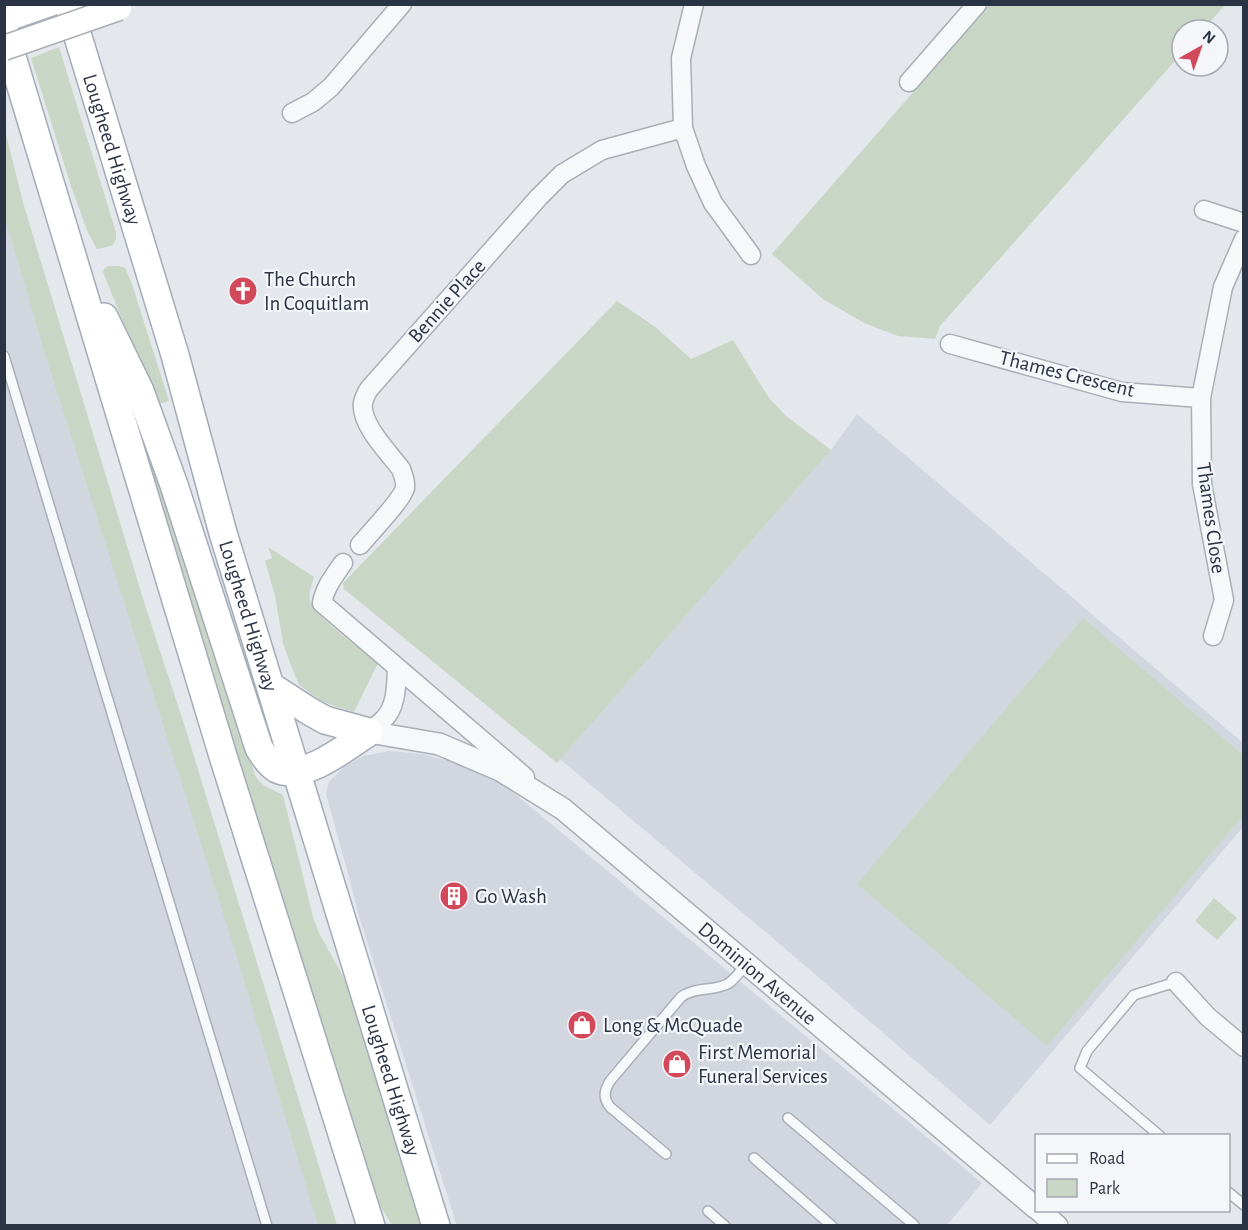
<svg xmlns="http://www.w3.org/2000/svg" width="1248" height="1230" font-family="'Alegreya Sans',sans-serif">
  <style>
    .built { fill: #d2d6de }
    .green { fill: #c9d6c5 }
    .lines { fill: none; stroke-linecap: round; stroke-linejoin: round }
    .service-casing { stroke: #a9aeb7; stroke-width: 12 }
    .minor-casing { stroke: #a9aeb7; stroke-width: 21 }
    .tertiary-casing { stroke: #a9aeb7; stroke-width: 24 }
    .secondary-casing { stroke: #a9aeb7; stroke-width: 27 }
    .primary-casing { stroke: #a3abb8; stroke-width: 30 }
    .service { stroke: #f7f8fa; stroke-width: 9 }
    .minor { stroke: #f7f8fa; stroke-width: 18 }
    .tertiary { stroke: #f7f8fa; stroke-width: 21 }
    .secondary { stroke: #fff; stroke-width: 24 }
    .primary { stroke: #fff; stroke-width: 27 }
    .secondary-bridge-casing { stroke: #a9aeb7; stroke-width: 27; stroke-linecap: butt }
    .secondary-bridge { stroke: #fff; stroke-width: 24 }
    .labels { text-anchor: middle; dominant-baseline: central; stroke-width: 4.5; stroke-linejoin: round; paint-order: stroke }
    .street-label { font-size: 21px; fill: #2b3445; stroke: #f4f6f9 }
    .poi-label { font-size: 21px; fill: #2b3445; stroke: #f4f6f9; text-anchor: start }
  </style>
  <rect width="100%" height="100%" fill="#e4e7ec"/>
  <path class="built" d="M 5,197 L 325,1225 L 5,1225 Z
    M 857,414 L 1243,743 L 1243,827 L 990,1125 L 788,951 L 560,759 L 831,450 Z
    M 389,751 L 422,754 L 453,762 L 488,776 L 514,793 L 982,1183 L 947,1225 L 457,1226 L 359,916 L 349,877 L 326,794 L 329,782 L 345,766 L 363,756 Z"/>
  <path class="green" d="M 990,4 L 1225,5 L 1203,30 L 1182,30 L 1182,53 L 940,326 L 935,339 L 898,336 L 864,323 L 823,299 L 772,254 Z
    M 59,47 L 116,232 L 116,239 L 113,245 L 103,248 L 97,249 L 88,233 L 71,186 L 31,58 Z
    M 5,130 L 24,206 L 145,605 L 185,727 L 337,1225 L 318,1225 L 232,941 L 47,360 L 5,218 Z
    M 108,266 L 119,266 L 125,268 L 131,281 L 169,401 L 159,404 L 154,399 L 103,272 L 104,269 Z
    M 617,301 L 654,326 L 691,359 L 733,340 L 769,398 L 786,416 L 831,450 L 557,763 L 344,589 L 343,583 Z
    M 138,424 L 160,469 L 255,775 C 263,789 272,788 283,795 L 313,917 L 319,933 L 343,976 L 356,1006 L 423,1225 L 392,1225 L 371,1191 L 139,436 Z
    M 268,547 L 314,577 C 312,584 308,593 310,600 C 312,615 365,652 378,663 L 354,712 L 334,706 L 320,700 L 299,685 L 290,663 L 283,643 L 275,596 L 265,561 L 272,558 Z
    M 1083,618 L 1243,755 L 1243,816 L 1047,1046 L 857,884 Z
    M 1214,898 L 1237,918 L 1217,940 L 1195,921 Z"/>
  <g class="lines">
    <g class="service-casing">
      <path id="service" d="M 4,356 L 267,1226
        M 788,1118 L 914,1225
        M 1160,1136 L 1080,1068 L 1087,1051 L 1134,995 L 1176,982
        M 666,1154 L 610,1107 C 603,1098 604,1091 610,1081 L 681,997 C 696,986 715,992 729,983 C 736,978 741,970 747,964
        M 754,1158 L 832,1226
        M 1228,1192 L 1244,1205
        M 708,1211 L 725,1226"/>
    </g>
    <g class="minor-casing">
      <path id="minor" d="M 694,4 L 681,58 L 683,128 L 696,166 L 713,203 L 751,255
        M 909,82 L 977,4
        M 292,113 L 313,102 L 331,87 L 402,4
        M 1204,210 L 1244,223
        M 950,344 L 1122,392 L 1201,398
        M 360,545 C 369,534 402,500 405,488 C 406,481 403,475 401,469 C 389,453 360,424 363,403 C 364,398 366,394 369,389 L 539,197 L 562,174 L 602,150 L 683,128
        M 343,563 C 334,576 325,587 322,603 L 525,777
        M 1213,636 L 1224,600 L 1202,484 L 1201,398 L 1223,287 L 1244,239
        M 369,732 C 374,728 379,724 384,719 C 397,706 396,685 397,668
        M 1176,982 L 1208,1017 L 1244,1047"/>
    </g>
    <g class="tertiary-casing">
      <g id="tertiary">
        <path id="s1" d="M 369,732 L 439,744 L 500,770 L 563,809 L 1036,1208"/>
        <path d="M 1039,1210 L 1057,1226"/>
      </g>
    </g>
    <g class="secondary-casing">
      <path id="secondary" d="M 4,20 L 50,4"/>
    </g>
    <g class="primary-casing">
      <g id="primary">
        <path id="s2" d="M 68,4 L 175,355 L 223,533 L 436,1226"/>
        <path d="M 4,30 L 223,756 L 371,1226"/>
        <path d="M 104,317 L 140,391 L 174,485 L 259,748 C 264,756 269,764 277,769 C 303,782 348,746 369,732"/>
        <path d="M 272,687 L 309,711 L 325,720 L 369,732"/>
      </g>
    </g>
    <use href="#service" class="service"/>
    <use href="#minor" class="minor"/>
    <use href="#tertiary" class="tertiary"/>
    <use href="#secondary" class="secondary"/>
    <use href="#primary" class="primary"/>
    <g class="secondary-bridge-casing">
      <path id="secondary-bridge" d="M 4,48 L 119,8"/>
    </g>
    <use href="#secondary-bridge" class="secondary-bridge"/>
  </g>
  <defs>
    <g id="church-disc" transform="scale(1.5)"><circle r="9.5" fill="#d1495b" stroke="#f4f6f9"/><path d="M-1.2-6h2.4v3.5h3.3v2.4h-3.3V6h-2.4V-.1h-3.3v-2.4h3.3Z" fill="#fff"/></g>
    <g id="building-disc" transform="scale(1.5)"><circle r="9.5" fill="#d1495b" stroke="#f4f6f9"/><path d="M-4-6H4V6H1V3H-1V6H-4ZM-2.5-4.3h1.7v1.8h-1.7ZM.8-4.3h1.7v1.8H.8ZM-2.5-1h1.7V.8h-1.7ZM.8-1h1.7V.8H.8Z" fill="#fff"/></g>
    <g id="shop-disc" transform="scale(1.5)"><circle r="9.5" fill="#d1495b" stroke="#f4f6f9"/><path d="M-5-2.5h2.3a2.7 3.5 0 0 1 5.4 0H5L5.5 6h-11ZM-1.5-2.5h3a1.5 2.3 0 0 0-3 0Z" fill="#fff"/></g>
  </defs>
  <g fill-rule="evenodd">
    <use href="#church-disc" x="243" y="291"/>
    <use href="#building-disc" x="454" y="896"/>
    <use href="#shop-disc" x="582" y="1025"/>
    <use href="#shop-disc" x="677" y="1064"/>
  </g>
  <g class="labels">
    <g class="street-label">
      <text stroke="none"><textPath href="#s2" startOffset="152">Lougheed Highway</textPath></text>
      <text transform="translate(447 301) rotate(-48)">Bennie Place</text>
      <text transform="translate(1067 374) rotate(14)">Thames Crescent</text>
      <text transform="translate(1211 518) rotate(82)">Thames Close</text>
      <text stroke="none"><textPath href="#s2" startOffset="638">Lougheed Highway</textPath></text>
      <text stroke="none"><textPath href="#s1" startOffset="466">Dominion Avenue</textPath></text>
      <text stroke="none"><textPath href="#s2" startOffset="1124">Lougheed Highway</textPath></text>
    </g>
    <g class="poi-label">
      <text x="264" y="279">The Church<tspan x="264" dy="24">In Coquitlam</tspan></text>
      <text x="475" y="896">Go Wash</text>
      <text x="603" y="1025">Long &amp; McQuade</text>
      <text x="698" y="1052">First Memorial<tspan x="698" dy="24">Funeral Services</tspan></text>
    </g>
  </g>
  <rect width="1248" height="1230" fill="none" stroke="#2b3445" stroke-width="12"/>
  <rect x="1035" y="1134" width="195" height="78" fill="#f4f6f9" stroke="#a4a8b1" stroke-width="1.5"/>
  <rect x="1047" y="1154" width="30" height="9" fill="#ffffff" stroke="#a4a8b1" stroke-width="1.5"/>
  <text x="1089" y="1164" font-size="18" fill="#2b3445">Road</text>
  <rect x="1047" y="1179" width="30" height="18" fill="#c9d6c5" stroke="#a4a8b1" stroke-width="1.5"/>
  <text x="1089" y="1194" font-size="18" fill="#2b3445">Park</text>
  <g transform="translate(1200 48) rotate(40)"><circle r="28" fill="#f4f6f9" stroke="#a4a8b1" stroke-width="1.5"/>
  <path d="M0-4.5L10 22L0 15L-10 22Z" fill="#d1495b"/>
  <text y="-9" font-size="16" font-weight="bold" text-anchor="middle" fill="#2b3445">N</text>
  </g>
</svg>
